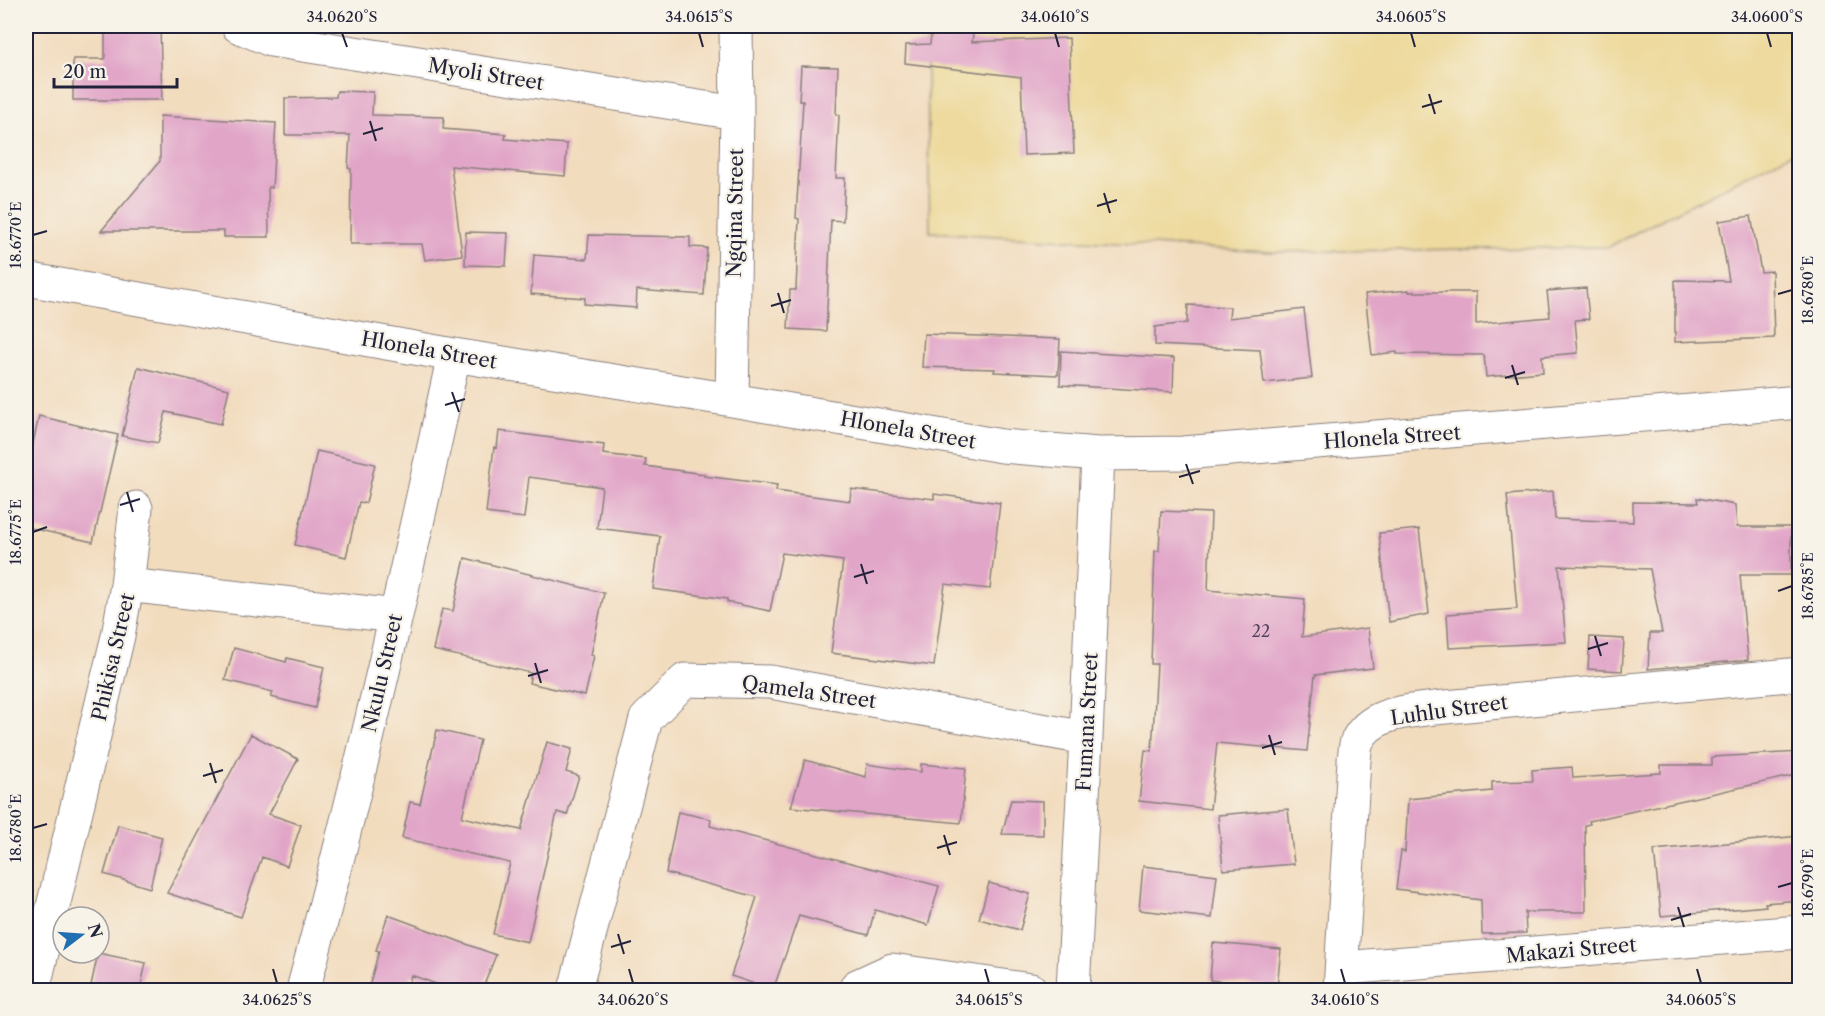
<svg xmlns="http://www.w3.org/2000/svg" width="1825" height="1016" font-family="'Libre Caslon Text',serif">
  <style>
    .sand { fill: #eeda9e; stroke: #887e6c; stroke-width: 1.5 }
    .building { fill: #e1a5c8 }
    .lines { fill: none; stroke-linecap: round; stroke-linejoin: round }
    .minor-casing { stroke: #8a7f7c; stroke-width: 35 }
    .minor { stroke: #fff; stroke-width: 33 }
    .ticks { fill: none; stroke: #22223b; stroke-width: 2 }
    .labels { text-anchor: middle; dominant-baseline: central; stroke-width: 4.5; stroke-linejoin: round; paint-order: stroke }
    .number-label { font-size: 16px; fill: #52435e }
    .street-label { font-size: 20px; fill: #22223b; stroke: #f7f3e8 }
    .neatline { fill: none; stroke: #22223b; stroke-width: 2 }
    .ticks-label { font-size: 15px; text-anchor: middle; fill: #22223b }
  </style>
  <rect width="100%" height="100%" fill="#f7f3e8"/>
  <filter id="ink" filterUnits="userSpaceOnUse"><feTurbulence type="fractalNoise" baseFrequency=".0167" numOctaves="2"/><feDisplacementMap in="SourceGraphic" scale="12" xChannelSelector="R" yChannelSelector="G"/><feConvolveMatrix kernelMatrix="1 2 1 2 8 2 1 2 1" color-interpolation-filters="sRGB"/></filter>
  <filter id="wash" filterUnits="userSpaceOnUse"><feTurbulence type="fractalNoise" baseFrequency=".008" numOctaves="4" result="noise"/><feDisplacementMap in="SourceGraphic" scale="24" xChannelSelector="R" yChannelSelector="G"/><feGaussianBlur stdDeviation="1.35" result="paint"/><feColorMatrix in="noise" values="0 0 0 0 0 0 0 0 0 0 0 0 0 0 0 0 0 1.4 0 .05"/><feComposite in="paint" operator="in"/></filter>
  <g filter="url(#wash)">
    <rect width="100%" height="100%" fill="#f2dcbe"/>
    <path class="sand" d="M 926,26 L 1799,26 L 1799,149 L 1608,247 L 1270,252 L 930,232 Z"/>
    <g id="blocks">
      <path class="building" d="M 105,26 L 160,26 L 162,100 L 73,100 L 73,59 L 105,59 Z
        M 932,26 L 974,26 L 972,42 L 1069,38 L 1074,153 L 1024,155 L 1021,77 L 905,63 L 906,45 L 930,44 Z
        M 801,66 L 838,67 L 836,114 L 839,115 L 836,178 L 845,178 L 843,221 L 831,220 L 826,331 L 788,329 L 790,290 L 796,290 L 799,219 L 796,218 L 803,101 L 799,101 Z
        M 337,91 L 373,92 L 372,115 L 444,117 L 443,129 L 506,134 L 505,139 L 567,144 L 565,176 L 451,166 L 462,255 L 425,260 L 422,244 L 350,244 L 351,169 L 348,168 L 350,135 L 285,135 L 285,98 L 336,97 Z
        M 160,116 L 276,123 L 272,188 L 268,187 L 269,237 L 224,237 L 224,231 L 101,231 L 160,161 Z
        M 1751,216 L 1761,272 L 1772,271 L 1774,338 L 1675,342 L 1675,280 L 1729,281 L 1719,221 Z
        M 466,232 L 508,233 L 506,266 L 465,265 Z
        M 589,235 L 690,237 L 690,247 L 707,248 L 704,295 L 637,290 L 636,308 L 584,304 L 585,298 L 531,294 L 534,255 L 587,259 Z
        M 1586,288 L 1589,319 L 1575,320 L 1578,353 L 1542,356 L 1543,372 L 1486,377 L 1484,355 L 1397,354 L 1397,352 L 1372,355 L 1365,294 L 1409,290 L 1409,292 L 1476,292 L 1476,324 L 1550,317 L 1547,291 Z
        M 1188,305 L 1230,307 L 1229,318 L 1304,309 L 1312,378 L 1264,383 L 1260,350 L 1155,345 L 1155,327 L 1187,323 Z
        M 924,334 L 1060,339 L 1058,375 L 994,372 L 995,369 L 922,367 Z
        M 1061,351 L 1174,358 L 1173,392 L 1060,385 Z
        M 138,367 L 229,389 L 221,424 L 166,412 L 158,443 L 122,436 Z
        M 39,416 L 118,435 L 93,542 L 26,527 L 26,475 Z
        M 499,431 L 604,445 L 603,454 L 646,459 L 645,466 L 704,474 L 704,476 L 777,485 L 776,491 L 850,501 L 851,489 L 934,499 L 934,494 L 1000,503 L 990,589 L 945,584 L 934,666 L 831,653 L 843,561 L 782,553 L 770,611 L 727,602 L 727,599 L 653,589 L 660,536 L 597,528 L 602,487 L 529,477 L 524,518 L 486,513 L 494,447 L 497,448 Z
        M 317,451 L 375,464 L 366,503 L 359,502 L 346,557 L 295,545 Z
        M 1553,491 L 1555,519 L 1633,522 L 1633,502 L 1698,503 L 1697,498 L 1735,505 L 1737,527 L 1791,527 L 1791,575 L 1740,575 L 1748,660 L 1648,669 L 1650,633 L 1662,633 L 1650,569 L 1559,566 L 1566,642 L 1449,648 L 1447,614 L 1517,609 L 1507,495 Z
        M 1161,511 L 1211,513 L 1208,590 L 1305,599 L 1302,637 L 1368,628 L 1373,668 L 1315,675 L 1307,751 L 1217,743 L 1210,809 L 1139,801 L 1145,750 L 1152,751 L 1157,664 L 1151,664 L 1155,551 L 1159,551 Z
        M 1419,529 L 1429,614 L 1389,622 L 1379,533 Z
        M 465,558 L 604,593 L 591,655 L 594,656 L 585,696 L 529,683 L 531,673 L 433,650 L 442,609 L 453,611 Z
        M 1590,637 L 1624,639 L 1622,671 L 1588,669 Z
        M 234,648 L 286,662 L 287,658 L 324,667 L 315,708 L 271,697 L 273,692 L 225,680 Z
        M 437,730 L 480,740 L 462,817 L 521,830 L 547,742 L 572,749 L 566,772 L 579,776 L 567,815 L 557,812 L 528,942 L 493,934 L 510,863 L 402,838 L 410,802 L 420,804 Z
        M 251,734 L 298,759 L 269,814 L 301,825 L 287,866 L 262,857 L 241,917 L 167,893 Z
        M 1800,752 L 1800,774 L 1589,821 L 1590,824 L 1585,825 L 1586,912 L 1525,912 L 1526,933 L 1482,934 L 1481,900 L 1396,889 L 1401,851 L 1405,852 L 1408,799 L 1492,791 L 1492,782 L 1533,781 L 1532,770 L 1572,767 L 1573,778 L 1661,773 L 1661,765 L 1712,765 L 1712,757 Z
        M 805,760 L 866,777 L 867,764 L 921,772 L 921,764 L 966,768 L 961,823 L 791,807 Z
        M 1011,800 L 1043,801 L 1043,835 L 1002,834 Z
        M 1288,809 L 1294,864 L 1223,870 L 1218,815 Z
        M 678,812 L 711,819 L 710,826 L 939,886 L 928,925 L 875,910 L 868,935 L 799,916 L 773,990 L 731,976 L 757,897 L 666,873 Z
        M 118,825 L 162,837 L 150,888 L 104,874 Z
        M 1800,836 L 1800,900 L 1765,903 L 1766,906 L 1661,916 L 1654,850 Z
        M 1143,866 L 1217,875 L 1212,918 L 1139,910 Z
        M 989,883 L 1030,894 L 1020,930 L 979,919 Z
        M 388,915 L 496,955 L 482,990 L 453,990 L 411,975 L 407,990 L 368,990 L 379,951 L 376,950 Z
        M 1213,943 L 1281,949 L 1277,987 L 1210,980 Z
        M 98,953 L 146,963 L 140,990 L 90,990 Z"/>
    </g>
  </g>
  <g filter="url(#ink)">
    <use href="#blocks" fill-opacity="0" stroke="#8a7f7c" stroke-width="1.5"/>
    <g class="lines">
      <g class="minor-casing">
        <path id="minor" d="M 238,26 L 271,40 L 737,113
          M 26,279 L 454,355 L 732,400 L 1002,446 L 1098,454 L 1183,453 L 1800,402
          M 732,400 L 737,113 L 736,26
          M 127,585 L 396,616
          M 1342,968 L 1800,932
          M 33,990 L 118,636 L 127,585 L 136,508
          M 303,990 C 360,780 408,567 454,355
          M 575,990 L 646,719 L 685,680 L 770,682 L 1086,738
          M 855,990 L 857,986 L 892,970 L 1031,990
          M 1073,990 L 1086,738 L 1098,454
          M 1340,990 L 1354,760 C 1355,753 1355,746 1357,741 C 1371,712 1407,712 1435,708 L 1800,674"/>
      </g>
      <use href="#minor" class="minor"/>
    </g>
  </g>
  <path class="ticks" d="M 342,33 L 347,47M 699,33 L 703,47M 1055,33 L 1059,47M 1411,33 L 1415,47M 1767,33 L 1771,47M 1429,94 L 1435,114M 1422,107 L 1442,101M 370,121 L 376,141M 363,134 L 383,128M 1104,193 L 1110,213M 1097,206 L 1117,200M 33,235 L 47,231M 778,293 L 784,313M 1778,294 L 1792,290M 771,306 L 791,300M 1512,365 L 1518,385M 1505,378 L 1525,372M 452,392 L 459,412M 445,405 L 465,399M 1186,464 L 1193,484M 1179,477 L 1200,471M 127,492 L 133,512M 120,505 L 140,499M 33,532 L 47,527M 861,564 L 867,584M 854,577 L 874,571M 1778,591 L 1792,586M 1595,636 L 1601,656M 1588,649 L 1608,643M 535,663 L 541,683M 528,676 L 548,670M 1269,735 L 1275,755M 1262,748 L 1282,742M 210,763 L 216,783M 203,776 L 223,770M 33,828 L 47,824M 944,835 L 950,855M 937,848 L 957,842M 1778,887 L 1792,883M 1678,907 L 1684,927M 1671,920 L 1691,914M 618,934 L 624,954M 611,947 L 631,941M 273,969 L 277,983M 629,969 L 633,983M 985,969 L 989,983M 1341,969 L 1345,983M 1697,969 L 1701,983"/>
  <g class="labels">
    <g class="number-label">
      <text x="1261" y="631">22</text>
    </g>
    <g class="street-label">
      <text transform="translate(486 74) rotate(9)">Myoli Street</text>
      <text transform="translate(735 213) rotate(-89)">Ngqina Street</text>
      <text transform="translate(429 350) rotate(10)">Hlonela Street</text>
      <text transform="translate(908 430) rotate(10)">Hlonela Street</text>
      <text transform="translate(1392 437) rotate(-4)">Hlonela Street</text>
      <text transform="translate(113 657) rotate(-77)">Phikisa Street</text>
      <text transform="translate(382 673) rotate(-77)">Nkulu Street</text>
      <text transform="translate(809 692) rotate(8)">Qamela Street</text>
      <text transform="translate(1449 710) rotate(-8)">Luhlu Street</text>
      <text transform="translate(1087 722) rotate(-87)">Fumana Street</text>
      <text transform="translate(1571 950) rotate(-5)">Makazi Street</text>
    </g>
  </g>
  <rect width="1825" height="1016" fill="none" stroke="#f7f3e8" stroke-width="66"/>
  <g transform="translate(81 935) rotate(73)"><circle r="28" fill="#f7f3e8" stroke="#a29fa3" stroke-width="1.5"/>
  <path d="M0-4.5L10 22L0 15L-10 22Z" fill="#1f6fb2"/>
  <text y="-9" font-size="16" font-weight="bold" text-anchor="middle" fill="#22223b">N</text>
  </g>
  <path d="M54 78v9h123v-9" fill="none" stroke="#22223b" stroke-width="3"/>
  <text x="63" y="78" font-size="18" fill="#22223b" stroke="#f7f3e8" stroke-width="4.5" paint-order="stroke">20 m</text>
  <rect x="33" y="33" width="1759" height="950" class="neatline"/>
  <g class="ticks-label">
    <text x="342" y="22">34.0620°S</text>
    <text x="699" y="22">34.0615°S</text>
    <text x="1055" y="22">34.0610°S</text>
    <text x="1411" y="22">34.0605°S</text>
    <text x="1767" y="22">34.0600°S</text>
    <text transform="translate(16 235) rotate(-90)" y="5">18.6770°E</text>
    <text transform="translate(1808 290) rotate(-90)" y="5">18.6780°E</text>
    <text transform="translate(16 532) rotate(-90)" y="5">18.6775°E</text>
    <text transform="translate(1808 586) rotate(-90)" y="5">18.6785°E</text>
    <text transform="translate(16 828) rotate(-90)" y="5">18.6780°E</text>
    <text transform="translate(1808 883) rotate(-90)" y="5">18.6790°E</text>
    <text x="277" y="1005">34.0625°S</text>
    <text x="633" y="1005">34.0620°S</text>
    <text x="989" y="1005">34.0615°S</text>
    <text x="1345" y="1005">34.0610°S</text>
    <text x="1701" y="1005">34.0605°S</text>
  </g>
</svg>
